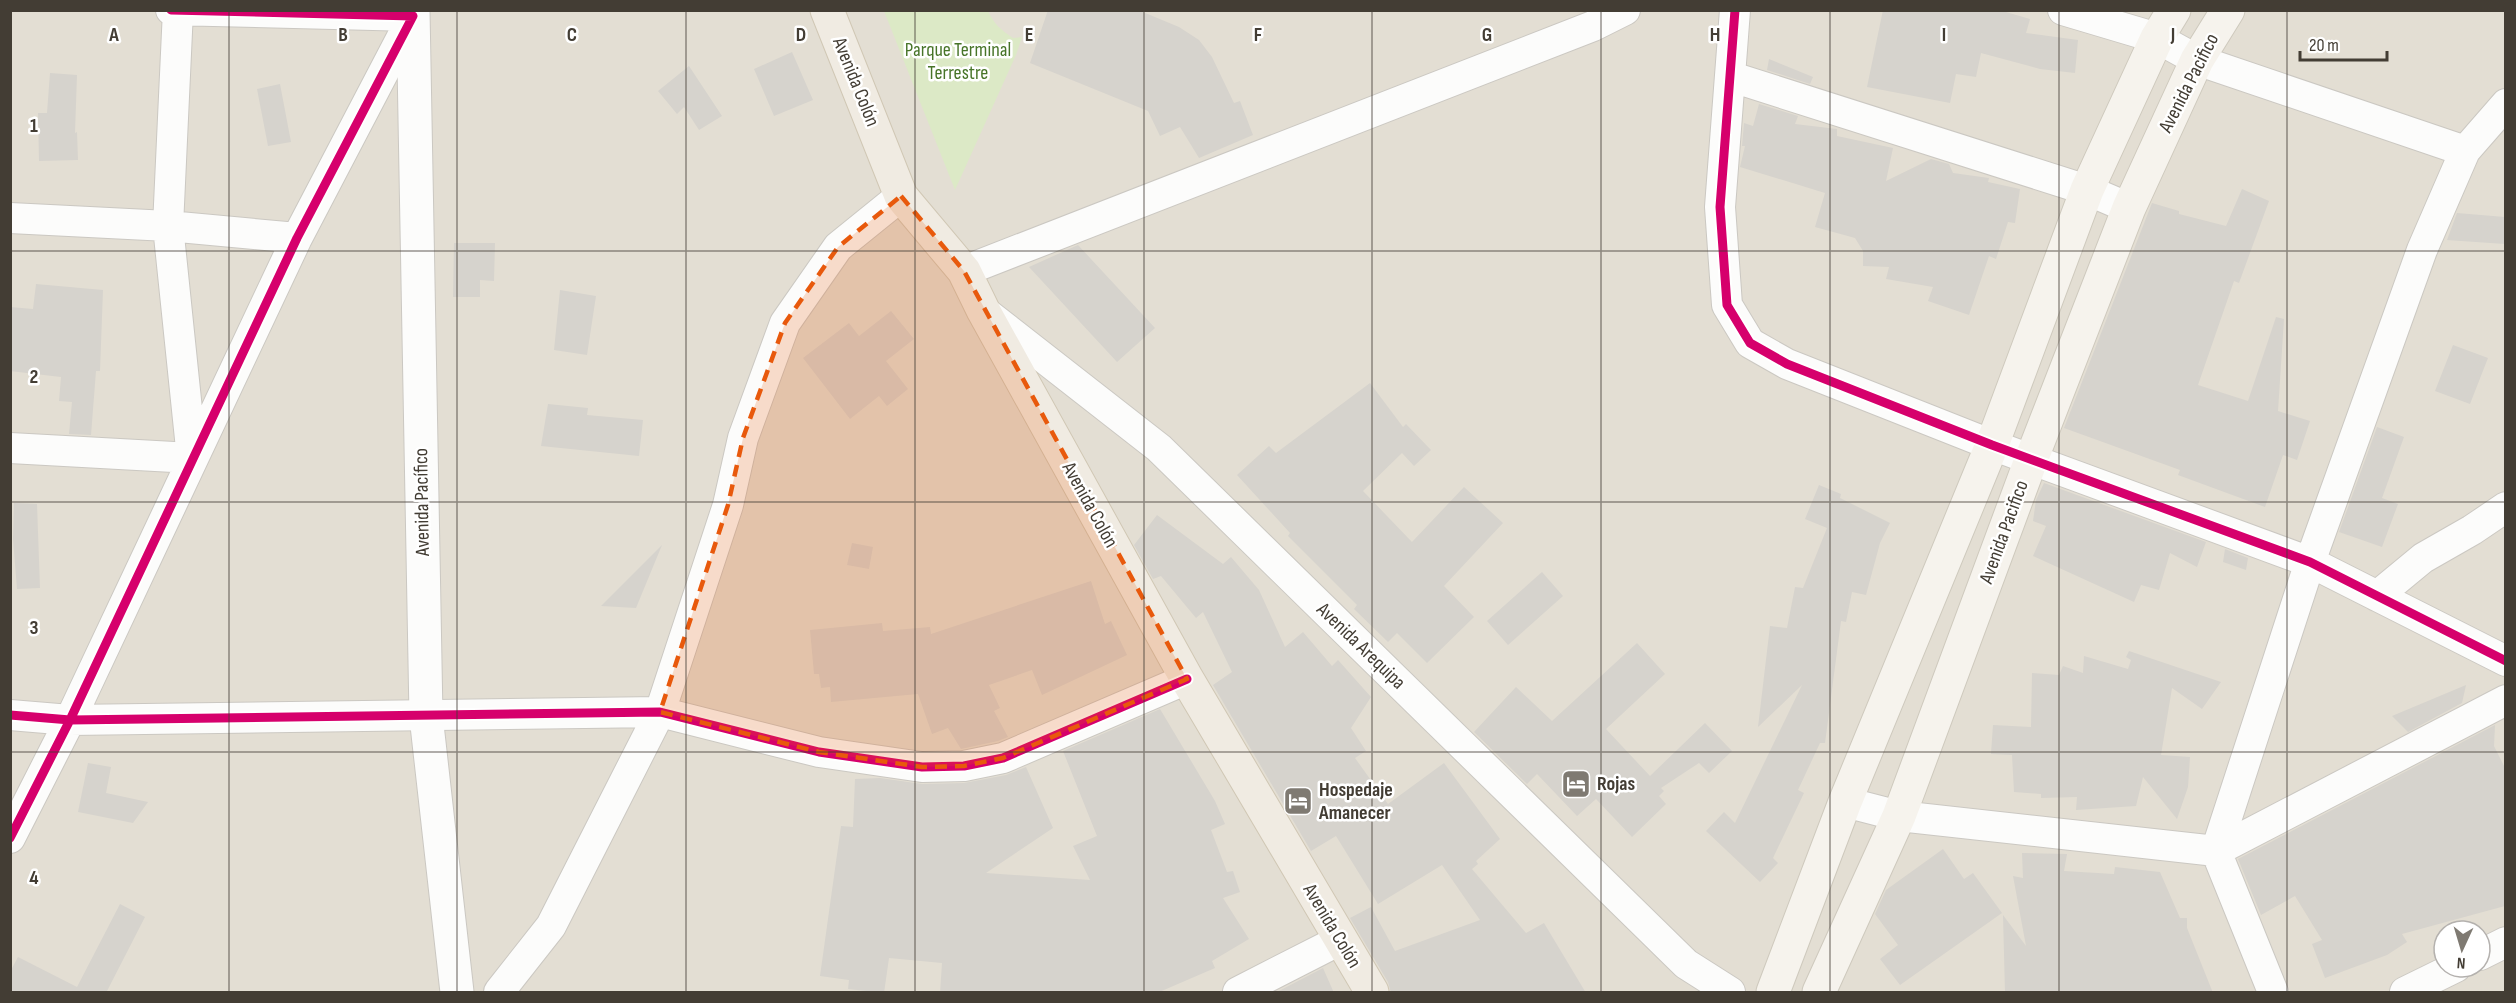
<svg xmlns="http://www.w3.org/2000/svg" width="2516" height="1003" font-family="'Sofia Sans Condensed',sans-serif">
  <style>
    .residential { fill: #e3ded3; fill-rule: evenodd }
    .green { fill: #dce9c6 }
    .building { fill: #d6d3cd }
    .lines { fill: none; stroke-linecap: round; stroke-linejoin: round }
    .minor-casing { stroke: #cbc8c2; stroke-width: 32 }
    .tertiary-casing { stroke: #cbc8c2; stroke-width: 35 }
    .secondary-casing { stroke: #cec9bd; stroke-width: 35 }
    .primary-casing { stroke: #d0c7b4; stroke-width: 35 }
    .minor { stroke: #fcfcfb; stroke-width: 30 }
    .tertiary { stroke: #fcfcfb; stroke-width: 33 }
    .secondary { stroke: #f6f3ed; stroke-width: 33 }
    .primary { stroke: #f0ebe2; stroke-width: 33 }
    .cycleway-casing { stroke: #fff; stroke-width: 13 }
    .cycleway { stroke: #d6006c; stroke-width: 9 }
    .marked { fill: #e8590c; fill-opacity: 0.2; stroke: #e8590c; stroke-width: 4.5; stroke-dasharray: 12 8; stroke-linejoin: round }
    .grid { fill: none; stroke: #433d34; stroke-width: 1.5; stroke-opacity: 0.55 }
    .labels { text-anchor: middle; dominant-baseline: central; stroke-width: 5; stroke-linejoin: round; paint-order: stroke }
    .park-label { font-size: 20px; fill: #477428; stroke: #fff }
    .street-label { font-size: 20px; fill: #433d34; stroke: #fff }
    .poi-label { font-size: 20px; font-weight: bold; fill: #433d34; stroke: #fff; text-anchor: start }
    .grid-label { font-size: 20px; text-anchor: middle; font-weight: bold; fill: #433d34; stroke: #fff; stroke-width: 5; stroke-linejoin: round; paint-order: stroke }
  </style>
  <rect width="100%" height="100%" fill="#eeece6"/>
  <path class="residential" d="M 10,11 L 2505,11 L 2505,992 L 11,992 ZM 2444,931 L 2480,931 L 2480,967 L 2444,967 Z"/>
  <path class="green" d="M 884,11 L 988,11 C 994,24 1001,30 1013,38 L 1022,37 L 1016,55 L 955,190 Z"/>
  <path class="building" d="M 1048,10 L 1138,10 L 1179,27 L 1199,40 L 1212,57 L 1234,103 L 1240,101 L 1253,135 L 1199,158 L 1180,127 L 1160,136 L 1148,111 L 1030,63 Z
    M 1883,10 L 1999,10 L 2030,19 L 2026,33 L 2078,40 L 2075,73 L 2040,69 L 1981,53 L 1976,77 L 1956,74 L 1950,103 L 1867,87 Z
    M 792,52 L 813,100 L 774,116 L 754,69 Z
    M 1769,59 L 1813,77 L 1810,84 L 1767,70 Z
    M 689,66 L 722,116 L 699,130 L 684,107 L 677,114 L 658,91 Z
    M 50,73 L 77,75 L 75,133 L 77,132 L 78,160 L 39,161 L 38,113 L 47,113 Z
    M 280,84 L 291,142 L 268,146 L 257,89 Z
    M 1759,104 L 1798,116 L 1795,124 L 1837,129 L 1837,136 L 1893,148 L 1886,181 L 1931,159 L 1949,164 L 1953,173 L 1989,178 L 1988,182 L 2020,189 L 2015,223 L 2008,222 L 1996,259 L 1989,256 L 1969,315 L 1928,301 L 1933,287 L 1886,279 L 1889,267 L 1863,266 L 1863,251 L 1855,238 L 1815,227 L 1825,193 L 1740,167 L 1745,146 L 1742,146 L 1744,123 L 1753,126 Z
    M 2242,189 L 2269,201 L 2239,283 L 2234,281 L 2198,385 L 2248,401 L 2276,317 L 2284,319 L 2278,411 L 2310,421 L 2297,460 L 2283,455 L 2265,507 L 2178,475 L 2180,470 L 2064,428 L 2152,203 L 2179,211 L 2179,214 L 2226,226 Z
    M 2457,213 L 2505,217 L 2505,244 L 2447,240 Z
    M 454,243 L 495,243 L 494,281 L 480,280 L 480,297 L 453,297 Z
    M 1078,245 L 1155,328 L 1117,362 L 1029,267 Z
    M 36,284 L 103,290 L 100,371 L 96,371 L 91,435 L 69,434 L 72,402 L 59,401 L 61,377 L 10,371 L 10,307 L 33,309 Z
    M 560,290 L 596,296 L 587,355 L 554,350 Z
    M 891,311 L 914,339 L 886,361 L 908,389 L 887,406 L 879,396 L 850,419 L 803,358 L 849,323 L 859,336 Z
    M 2453,345 L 2488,358 L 2470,404 L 2435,391 Z
    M 1370,383 L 1403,427 L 1406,424 L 1431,450 L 1414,466 L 1402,453 L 1363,491 L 1412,542 L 1464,487 L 1503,523 L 1444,586 L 1474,617 L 1427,663 L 1397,633 L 1388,642 L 1354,609 L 1357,605 L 1288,536 L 1290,533 L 1237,475 L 1269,446 L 1276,453 Z
    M 548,404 L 588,408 L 587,415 L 643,420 L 639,456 L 541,446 Z
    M 2377,427 L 2404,437 L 2382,498 L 2398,504 L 2382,547 L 2339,532 Z
    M 2044,483 L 2206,542 L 2197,567 L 2170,553 L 2159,590 L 2141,585 L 2134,602 L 2033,556 L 2046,526 L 2033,521 L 2036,500 Z
    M 1819,485 L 1841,494 L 1840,498 L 1890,523 L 1880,543 L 1866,595 L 1852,592 L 1846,622 L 1841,621 L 1825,743 L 1820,743 L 1798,790 L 1804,793 L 1773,858 L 1778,863 L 1760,882 L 1706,831 L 1724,812 L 1735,823 L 1802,685 L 1758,727 L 1770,626 L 1787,628 L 1795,587 L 1803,588 L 1827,528 L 1805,519 Z
    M 14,503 L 37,504 L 40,588 L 17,589 L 13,539 Z
    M 1157,515 L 1223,564 L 1231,557 L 1259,590 L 1285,647 L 1303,632 L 1332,666 L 1338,660 L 1371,697 L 1351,728 L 1366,751 L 1355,758 L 1388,804 L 1444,763 L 1500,839 L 1476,861 L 1478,864 L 1472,869 L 1526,933 L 1544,923 L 1586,993 L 1391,993 L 1388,982 L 1350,918 L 1371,907 L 1395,951 L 1480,920 L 1442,865 L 1378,904 L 1336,836 L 1311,851 L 1213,685 L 1232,672 L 1203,612 L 1196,618 L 1161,576 L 1153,579 L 1134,545 Z
    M 852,543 L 873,547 L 869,569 L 847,565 Z
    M 662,545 L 636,608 L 601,606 Z
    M 2225,549 L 2248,558 L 2246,570 L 2223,562 Z
    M 1542,572 L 1563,596 L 1508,645 L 1487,621 Z
    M 1091,581 L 1105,624 L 1111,621 L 1127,655 L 1042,695 L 1032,670 L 989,685 L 1000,708 L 994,711 L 1008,737 L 998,741 L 961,749 L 948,728 L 932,734 L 918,694 L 831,702 L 830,687 L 821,688 L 819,674 L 814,674 L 810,630 L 882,623 L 883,631 L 930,627 L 931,634 Z
    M 1637,643 L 1665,674 L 1606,729 L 1650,776 L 1705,723 L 1732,751 L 1709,773 L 1699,763 L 1661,788 L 1664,791 L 1659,796 L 1666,804 L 1632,837 L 1596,799 L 1577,816 L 1537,774 L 1527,784 L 1474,732 L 1516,687 L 1552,721 Z
    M 2129,651 L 2221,682 L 2202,709 L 2172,688 L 2161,755 L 2190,757 L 2188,787 L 2177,819 L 2143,777 L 2136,806 L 2076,810 L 2077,797 L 2041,798 L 2041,794 L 2014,792 L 2012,755 L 1991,754 L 1993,725 L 2031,727 L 2032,673 L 2059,675 L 2063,666 L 2083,673 L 2084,656 L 2128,669 L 2131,660 L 2126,657 Z
    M 2466,685 L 2462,703 L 2408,732 L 2392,716 Z
    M 1160,709 L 1215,801 L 1225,824 L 1211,830 L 1227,872 L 1233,871 L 1240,892 L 1223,898 L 1249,939 L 1212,961 L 1215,968 L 1157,993 L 940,993 L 942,963 L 889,958 L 884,993 L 848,989 L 849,980 L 820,976 L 841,826 L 853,827 L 855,779 L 880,778 L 922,784 L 964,783 L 1006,775 L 1026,767 L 1053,828 L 986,873 L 1090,880 L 1073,846 L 1097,836 L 1063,751 Z
    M 2495,725 L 2494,746 L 2505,768 L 2505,906 L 2402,934 L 2407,942 L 2387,955 L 2325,978 L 2312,944 L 2322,940 L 2295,896 L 2261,915 L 2238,859 Z
    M 88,763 L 111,767 L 106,793 L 148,802 L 133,823 L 78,812 Z
    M 1943,849 L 1964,879 L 1973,873 L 2002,913 L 1900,985 L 1880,959 L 1898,945 L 1875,914 L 1886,890 Z
    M 2022,853 L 2067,854 L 2064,871 L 2114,874 L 2115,867 L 2160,872 L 2180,918 L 2187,918 L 2187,928 L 2213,993 L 2005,993 L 2003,915 L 2026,946 L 2013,876 L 2023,878 Z
    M 120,904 L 145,917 L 106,993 L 10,993 L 10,972 L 18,957 L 77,987 Z
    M 1323,968 L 1334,993 L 1275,993 Z"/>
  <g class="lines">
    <g class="minor-casing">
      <path id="minor" d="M 178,10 L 168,226 L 192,458
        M 1735,10 L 1720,207 L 1727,305 L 1750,343 L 1787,364 L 1992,445 L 2310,562 L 2506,661
        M 2063,10 L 2157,38 L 2197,60 L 2465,151
        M 1732,77 L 2087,190 L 2129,208
        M 10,218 L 168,226 L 297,238
        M 964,271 L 1593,26 L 1625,10
        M 985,312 L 1159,448 L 1686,964 L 1730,992
        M 10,448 L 192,458
        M 2377,596 L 2423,558 L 2472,530 L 2506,507
        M 10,715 L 70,720 L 660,712 L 819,752 L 922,767 L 964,766 L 1003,758 L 1187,679
        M 1845,802 L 1899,816 L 2216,851 L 2506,700
        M 10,838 L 70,720 L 297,238 L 413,16 L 171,10
        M 2480,955 L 2506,942
        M 499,992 L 551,926 L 660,712 L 728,505 L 743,438 L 785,323 L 838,247 L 901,196
        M 1238,992 L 1340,940
        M 2273,992 L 2216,851 L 2310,562 L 2422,250 L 2465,151 L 2506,104
        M 2405,992 L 2456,967"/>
    </g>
    <g class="tertiary-casing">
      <path id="tertiary" d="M 413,10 L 426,716 L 457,992"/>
    </g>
    <g class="secondary-casing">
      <path id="secondary" d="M 1773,992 L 1845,802 L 1992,445 L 2087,190 L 2157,38 L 2174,10
        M 1819,992 L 1899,816 L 2031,460 L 2129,208 L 2197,60 L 2228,10"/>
    </g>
    <g class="primary-casing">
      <path id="primary" d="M 827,10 L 901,196 L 964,271 L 983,310 L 1187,679 L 1372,992"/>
    </g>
    <use href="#minor" class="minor"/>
    <use href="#tertiary" class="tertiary"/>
    <use href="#secondary" class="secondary"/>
    <use href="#primary" class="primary"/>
    <g class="cycleway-casing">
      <path id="cycleway" d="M 1735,10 L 1720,207 L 1727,305 L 1750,343 L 1787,364 L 1992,445 L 2310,562 L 2506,661
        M 10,715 L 70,720 L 660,712 L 819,752 L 922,767 L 964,766 L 1003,758 L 1187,679
        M 10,838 L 70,720 L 297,238 L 413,16 L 171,10"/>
    </g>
    <use href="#cycleway" class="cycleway"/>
  </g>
  <path class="marked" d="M 901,196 L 964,271 L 1187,679 L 1003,758 L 964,766 L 922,767 L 819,752 L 660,712 L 728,505 L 743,438 L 785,323 L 838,247 Z"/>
  <path class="grid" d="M 229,10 L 229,992M 457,10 L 457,992M 686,10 L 686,992M 915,10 L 915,992M 1144,10 L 1144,992M 1372,10 L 1372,992M 1601,10 L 1601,992M 1830,10 L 1830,992M 2059,10 L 2059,992M 2287,10 L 2287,992M 10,251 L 2506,251M 10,502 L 2506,502M 10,752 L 2506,752"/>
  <defs>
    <g id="hotel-square" transform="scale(1.5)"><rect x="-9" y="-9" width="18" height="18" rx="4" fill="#7f7a72" stroke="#fff"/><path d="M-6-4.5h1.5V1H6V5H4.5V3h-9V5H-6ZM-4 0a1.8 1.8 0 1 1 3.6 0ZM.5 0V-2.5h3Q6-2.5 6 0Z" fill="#fff"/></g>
  </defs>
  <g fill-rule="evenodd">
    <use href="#hotel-square" x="1576" y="784"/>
    <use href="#hotel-square" x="1298" y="801"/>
  </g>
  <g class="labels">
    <g class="park-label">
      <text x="958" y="50">Parque Terminal<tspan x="958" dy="23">Terrestre</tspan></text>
    </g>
    <g class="street-label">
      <text transform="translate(856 82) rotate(68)">Avenida Colón</text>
      <text transform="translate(2189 83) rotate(-63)">Avenida Pacifico</text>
      <text transform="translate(422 502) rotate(-91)">Avenida Pacífico</text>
      <text transform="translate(1090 505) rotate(61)">Avenida Colón</text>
      <text transform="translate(2004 532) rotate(-70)">Avenida Pacifico</text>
      <text transform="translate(1361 646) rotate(44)">Avenida Arequipa</text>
      <text transform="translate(1332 926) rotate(59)">Avenida Colón</text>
    </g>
    <g class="poi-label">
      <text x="1597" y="784">Rojas</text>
      <text x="1319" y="790">Hospedaje<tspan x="1319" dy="23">Amanecer</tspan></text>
    </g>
  </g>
  <g class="grid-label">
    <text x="114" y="41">A</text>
    <text x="343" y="41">B</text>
    <text x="572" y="41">C</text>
    <text x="801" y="41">D</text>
    <text x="1029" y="41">E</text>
    <text x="1258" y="41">F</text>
    <text x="1487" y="41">G</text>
    <text x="1715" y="41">H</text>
    <text x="1944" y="41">I</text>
    <text x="2173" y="41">J</text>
    <text x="34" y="132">1</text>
    <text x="34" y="383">2</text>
    <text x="34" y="634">3</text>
    <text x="34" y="884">4</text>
  </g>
  <rect width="2516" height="1003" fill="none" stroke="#433d34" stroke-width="24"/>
  <g transform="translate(2462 949) rotate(184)"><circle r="28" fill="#ffffff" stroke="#b4b1ae" stroke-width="1.5"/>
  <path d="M0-4.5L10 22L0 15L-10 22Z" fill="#7f7a72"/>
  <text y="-9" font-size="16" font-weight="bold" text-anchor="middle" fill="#433d34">N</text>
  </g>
  <path d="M2300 51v9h87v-9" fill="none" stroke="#433d34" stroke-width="3"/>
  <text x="2309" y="51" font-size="18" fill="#433d34" stroke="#ffffff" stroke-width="4.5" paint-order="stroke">20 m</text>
</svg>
